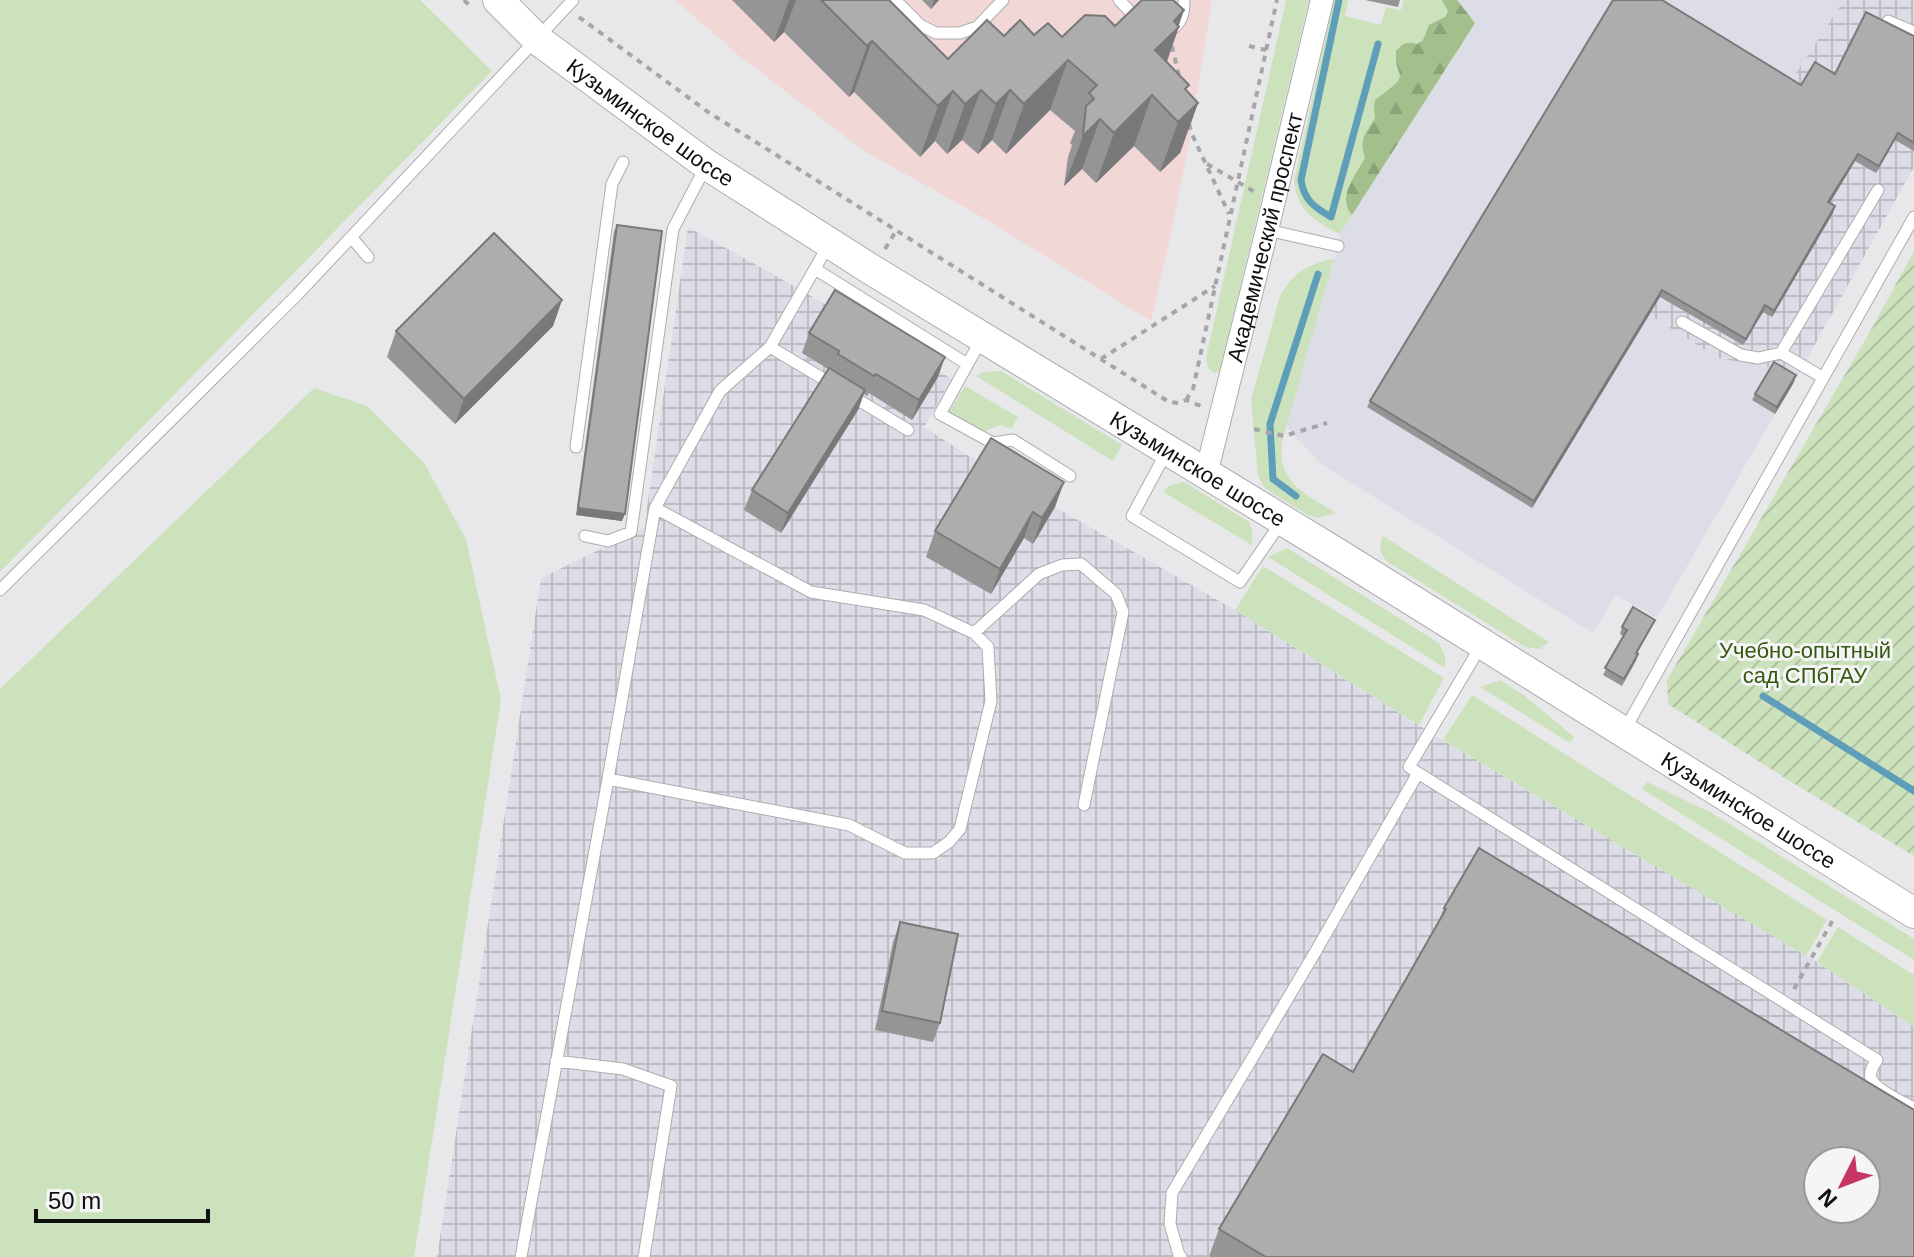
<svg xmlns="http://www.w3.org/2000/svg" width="1914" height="1257" font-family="Helvetica,sans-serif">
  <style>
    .built { fill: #dddde7 }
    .industrial { fill: url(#industrial-grid); fill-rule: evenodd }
    .education { fill: #f2d7d7 }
    .grass { fill: #cce2bc }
    .forest { fill: url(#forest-firs) }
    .garden { fill: url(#garden-furrows) }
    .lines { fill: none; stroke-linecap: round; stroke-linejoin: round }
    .stream { stroke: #5f9eb9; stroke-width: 7 }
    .lane-casing { stroke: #adadaf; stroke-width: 13 }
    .street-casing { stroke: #adadaf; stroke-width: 24 }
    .secondary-casing { stroke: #adadaf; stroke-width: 32 }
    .path { stroke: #a6a6a8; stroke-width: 4; stroke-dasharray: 6 6; stroke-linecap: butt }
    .lane { stroke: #fff; stroke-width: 11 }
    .street { stroke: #fff; stroke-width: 22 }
    .secondary { stroke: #fff; stroke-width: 30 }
    .wall { fill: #969596 }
    .shaded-wall { fill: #7a797a }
    .building { fill: #aeadae; stroke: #7a797a; stroke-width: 2; fill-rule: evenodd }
    .labels { text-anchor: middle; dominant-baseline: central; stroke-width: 6; stroke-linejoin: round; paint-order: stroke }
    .street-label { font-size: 22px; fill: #0f0f10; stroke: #f5f5f7 }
    .park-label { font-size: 22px; fill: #36580e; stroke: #f5f5f7 }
  </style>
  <defs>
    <pattern id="industrial-grid" width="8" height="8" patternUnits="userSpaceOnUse" patternTransform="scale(2)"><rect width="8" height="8" fill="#dddde7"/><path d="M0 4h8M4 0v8" fill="none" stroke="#bcbcc5"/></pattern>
    <pattern id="forest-firs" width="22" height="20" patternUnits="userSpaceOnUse" patternTransform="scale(2)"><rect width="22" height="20" fill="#a3bf8c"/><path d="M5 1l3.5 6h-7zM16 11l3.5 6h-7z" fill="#8ba378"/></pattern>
    <pattern id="garden-furrows" width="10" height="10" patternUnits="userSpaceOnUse" patternTransform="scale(2)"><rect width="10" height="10" fill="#cce2bc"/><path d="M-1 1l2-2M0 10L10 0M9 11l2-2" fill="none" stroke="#aec1a1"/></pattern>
  </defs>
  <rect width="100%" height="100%" fill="#e8e8ea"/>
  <path class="built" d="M 1457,0 L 1844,0 L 1788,85 L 1649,315 L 1718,358 L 1772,368 L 1775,414 L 1657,618 L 1616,595 L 1593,633 L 1321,464 L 1286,426 L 1338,246 L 1340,234 L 1475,23 Z"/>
  <path class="industrial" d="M 1844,0 L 1914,0 L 1914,167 L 1794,382 L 1772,368 L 1718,358 L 1649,315 L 1788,85 Z
    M 688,227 L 801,290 L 952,379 L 924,427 L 981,464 L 991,594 L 1024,538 L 1033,543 L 1055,507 L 1235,610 L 1439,738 L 1817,962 L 1914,1027 L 1914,1257 L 437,1257 L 541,578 L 644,528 ZM 1818,1161 L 1866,1161 L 1866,1209 L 1818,1209 Z"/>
  <path class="education" d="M 675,0 L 1212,0 L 1191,132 L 1173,225 L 1151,321 L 975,213 L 864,151 L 738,55 Z"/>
  <path class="grass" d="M 0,0 L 420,0 L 492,71 L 0,572 Z
    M 1286,0 L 1309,0 L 1220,371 L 1214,373 L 1208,368 L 1206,358 Z
    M 1334,0 L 1348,0 L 1345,16 L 1381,25 L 1386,7 L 1401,10 L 1403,0 L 1457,0 L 1475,23 L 1340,234 C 1315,222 1297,210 1294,181 Z
    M 1334,259 L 1282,442 C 1277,484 1305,493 1336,513 L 1317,518 L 1308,515 L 1272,493 L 1264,487 L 1258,476 L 1251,400 L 1280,296 C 1292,274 1309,263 1334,259 Z
    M 1001,371 L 1122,445 L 1113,461 L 976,376 L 984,372 Z
    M 965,386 L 1018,417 L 1011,429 L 1000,425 L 983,432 L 949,412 Z
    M 314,388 L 367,406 L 424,463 L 466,539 L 501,700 L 414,1257 L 0,1257 L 0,689 Z
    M 1184,482 L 1249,522 L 1252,530 L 1252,545 L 1163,492 L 1168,486 Z
    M 1383,536 L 1549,642 L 1540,649 L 1525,647 L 1388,562 C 1380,555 1378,546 1383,536 Z
    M 1287,548 L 1439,643 L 1445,656 L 1445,668 L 1268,557 Z
    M 1263,566 L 1444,678 L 1419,725 L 1235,610 Z
    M 1500,680 L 1525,696 L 1574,737 L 1570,743 L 1480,687 Z
    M 1472,695 L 1827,920 L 1806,956 L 1443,740 Z
    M 1647,782 L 1712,813 L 1914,939 L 1914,960 L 1642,789 Z
    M 1838,927 L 1914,975 L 1914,1027 L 1817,962 Z"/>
  <path class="forest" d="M 1442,0 L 1457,0 L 1475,23 L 1352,215 C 1336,197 1356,175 1365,158 C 1359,137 1365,136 1375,118 L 1374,109 L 1375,100 L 1393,86 L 1399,80 L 1400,75 L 1396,63 L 1396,51 C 1403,43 1407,41 1417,44 L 1423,40 L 1429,25 L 1445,17 L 1448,11 Z"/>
  <path class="garden" d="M 1914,251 L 1914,856 L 1793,783 L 1668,704 L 1667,680 L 1872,328 Z"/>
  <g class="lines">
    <path class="stream" d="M 1339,0 L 1301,180 C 1304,200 1314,207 1331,217 L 1378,44
      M 1296,496 L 1273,479 L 1270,424 L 1318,274
      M 1763,696 L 1914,791"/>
    <g class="lane-casing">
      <path id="lane" d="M 895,0 L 920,25 L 936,33 L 960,33 L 977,27 L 1003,0
        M 1119,0 L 1139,21
        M 1888,21 L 1914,32
        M 1171,30 C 1182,23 1184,13 1184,0
        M 1267,230 L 1338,246
        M 352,238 L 368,257
        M 829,244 L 770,347 L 832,384
        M 815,269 L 967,364
        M 1682,322 L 1741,355 L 1758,358 L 1781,353 L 1878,190
        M 982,338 L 940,414 L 993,443 L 1013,440 L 1070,476
        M 1781,353 L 1822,377
        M 850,395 L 908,430
        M 576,447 L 612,184 L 623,162
        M 1167,451 L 1132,516 L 1240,582 L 1282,521
        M 585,536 L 608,541 L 631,532 L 673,229 L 706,166
        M 0,590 L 297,295 L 573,0
        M 974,633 L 1039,574 L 1062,565 L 1081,564 L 1116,594 L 1123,612 L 1084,805
        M 1624,731 L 1914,217
        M 1418,773 L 1877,1060 C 1873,1066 1869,1072 1871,1078 C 1874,1089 1904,1103 1914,1108
        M 608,779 L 849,825 L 905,853 L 933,853 L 949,842 L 960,829 L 991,701 L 988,647 L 974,633 L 924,610 L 811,592 L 655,508
        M 556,1061 L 623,1069 L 671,1086 L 644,1257
        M 521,1257 L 608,779 L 655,508 L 720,391 L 770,347
        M 1181,1257 L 1179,1255 L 1170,1224 L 1172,1193 L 1313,956 L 1418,773 L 1409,767 L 1482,644"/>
    </g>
    <g class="street-casing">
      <g id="street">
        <path id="s1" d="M 1206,474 L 1267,230 L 1322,0"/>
      </g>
    </g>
    <g class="secondary-casing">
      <g id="secondary">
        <path id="s2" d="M 498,0 L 538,40 L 707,165 L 872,270 L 1338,554 L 1914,913"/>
      </g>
    </g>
    <path class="path" d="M 464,0 L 472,8
      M 579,17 L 708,112 L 1169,402 L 1179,403 L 1186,400 L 1201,406
      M 1172,46 L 1179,76
      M 1249,46 L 1266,50
      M 1189,124 L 1191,132 L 1229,214
      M 1207,164 L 1255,192
      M 885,249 L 896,231
      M 1101,359 L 1215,286
      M 1186,400 L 1193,389 L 1277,0
      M 1254,429 L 1284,436 L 1327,423
      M 1794,989 L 1834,918"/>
    <use href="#lane" class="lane"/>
    <use href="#street" class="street"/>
    <use href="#secondary" class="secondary"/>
  </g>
  <path class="wall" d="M 732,0 L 889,0 L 948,59 L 1004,36 L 1034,35 L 1062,37 L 1115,26 L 1184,10 L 1167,62 L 1187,91 L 1198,103 L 1180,153 L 1160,172 L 1134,146 L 1096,183 L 1082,169 L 1064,186 L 1068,157 L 1072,145 L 1070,143 L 1075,131 L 1050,110 L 1006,154 L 992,140 L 978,154 L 962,140 L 947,154 L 935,141 L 920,157 L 854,92 L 849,97 L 784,32 L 774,42 Z
    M 922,0 L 939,0 L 931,9 Z
    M 1365,0 L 1400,0 L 1398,7 Z
    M 1914,36 L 1914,151 L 1895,140 L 1876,173 L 1855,161 L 1830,203 L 1833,213 L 1772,317 L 1763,312 L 1743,345 L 1660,297 L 1532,508 L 1367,407 L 1370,401 L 1801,85 L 1835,74 Z
    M 617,225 L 622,521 L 576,515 L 614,231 Z
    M 562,300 L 553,326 L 455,424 L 387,357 L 396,331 Z
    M 809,333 L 938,377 L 912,420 L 869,393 L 867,396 L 864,394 L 858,410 L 781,533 L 744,510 L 752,490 L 828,369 L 802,353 Z
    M 1794,382 L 1775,414 L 1752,400 L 1755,394 Z
    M 1055,507 L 1033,544 L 1024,538 L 991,594 L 926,557 L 935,531 Z
    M 1655,620 L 1637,654 L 1638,654 L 1636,661 L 1622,686 L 1603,675 L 1623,636 L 1620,634 L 1622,627 Z
    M 1444,908 L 1914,1257 L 1211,1257 L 1209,1256 L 1219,1229 L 1353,1072 L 1439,921 Z
    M 900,922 L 940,1023 L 933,1042 L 875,1030 L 893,942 Z"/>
  <path class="shaded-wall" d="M 789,0 L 796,0 L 784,32 L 774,42 Z
    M 934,0 L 939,0 L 931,9 Z
    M 1184,10 L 1177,29 L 1179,27 L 1161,77 L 1155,50 L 1174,21 Z
    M 872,41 L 854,92 L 849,97 L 867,46 Z
    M 1068,60 L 1050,110 L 1006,154 L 1024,104 Z
    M 981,90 L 962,140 L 947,154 L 965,104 Z
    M 1010,90 L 992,140 L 978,154 L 996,104 Z
    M 953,91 L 935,141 L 920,157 L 938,106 Z
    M 1152,95 L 1134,146 L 1096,183 L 1114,133 Z
    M 1198,103 L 1180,153 L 1160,172 L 1178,122 Z
    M 1100,119 L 1082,169 L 1064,186 L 1083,136 Z
    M 1898,133 L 1895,140 L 1876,173 L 1879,166 Z
    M 1858,154 L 1855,161 L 1826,209 L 1828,202 Z
    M 1835,206 L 1833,213 L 1772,317 L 1774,311 Z
    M 1662,290 L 1660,297 L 1532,508 L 1534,501 Z
    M 562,300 L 553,326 L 455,424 L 464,399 Z
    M 1765,305 L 1763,312 L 1743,345 L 1746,339 Z
    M 945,357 L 938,377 L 912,420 L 919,400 Z
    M 1796,375 L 1794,382 L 1775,414 L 1777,407 Z
    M 865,390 L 858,410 L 781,533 L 788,513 Z
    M 1064,482 L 1055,507 L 1033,544 L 1042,518 Z
    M 578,508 L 625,514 L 622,521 L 576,515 Z
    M 1033,512 L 1024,538 L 991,594 L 1000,569 Z"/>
  <path class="building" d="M 821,0 L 889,0 L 948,59 L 987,20 L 1004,36 L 1020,20 L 1034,35 L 1048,23 L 1062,37 L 1085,15 L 1105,16 L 1115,26 L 1142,0 L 1173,0 L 1184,10 L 1174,21 L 1179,27 L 1155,50 L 1189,85 L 1185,89 L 1198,103 L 1178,122 L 1152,95 L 1114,133 L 1100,119 L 1083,136 L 1086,106 L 1094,99 L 1089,93 L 1097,85 L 1068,60 L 1024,104 L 1010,90 L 996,104 L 981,90 L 965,104 L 953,91 L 938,106 L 872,41 L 867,46 Z
    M 1613,0 L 1662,0 L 1801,85 L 1815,62 L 1835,74 L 1866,12 L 1914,36 L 1914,143 L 1898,133 L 1879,166 L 1858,154 L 1828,202 L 1835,206 L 1774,311 L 1765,305 L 1746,339 L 1662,290 L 1534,501 L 1370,401 Z
    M 617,225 L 662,231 L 625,514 L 578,508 Z
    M 494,233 L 562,300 L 464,399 L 396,331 Z
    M 835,290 L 945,357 L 919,400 L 876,374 L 874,376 L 838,354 L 839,351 L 809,333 Z
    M 1774,362 L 1796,375 L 1777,407 L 1755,394 Z
    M 829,368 L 865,390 L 788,513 L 752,490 Z
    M 991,438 L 1064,482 L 1042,518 L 1033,512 L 1000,569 L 935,531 Z
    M 1633,607 L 1655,620 L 1636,653 L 1638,654 L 1624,679 L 1605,668 L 1627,630 L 1622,627 Z
    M 1479,848 L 1914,1110 L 1914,1257 L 1266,1257 L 1219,1229 L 1323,1054 L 1353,1072 L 1446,909 L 1444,908 ZM 1818,1161 L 1866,1161 L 1866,1209 L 1818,1209 Z
    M 900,922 L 958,934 L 940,1023 L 882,1011 Z"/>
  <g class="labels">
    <g class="street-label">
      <text stroke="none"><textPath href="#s2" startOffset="196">Кузьминское шоссе</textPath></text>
      <text stroke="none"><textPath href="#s1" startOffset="244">Академический проспект</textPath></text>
      <text stroke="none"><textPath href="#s2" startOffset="844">Кузьминское шоссе</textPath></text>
      <text stroke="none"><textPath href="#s2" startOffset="1492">Кузьминское шоссе</textPath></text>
    </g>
    <g class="park-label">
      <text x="1805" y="650">Учебно-опытный<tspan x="1805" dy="25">сад СПбГАУ</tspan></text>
    </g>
  </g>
  <g transform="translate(1842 1185) rotate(228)"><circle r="38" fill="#f5f5f7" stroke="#99999b" stroke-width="2"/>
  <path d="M0-6L14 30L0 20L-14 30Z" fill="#c53762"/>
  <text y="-12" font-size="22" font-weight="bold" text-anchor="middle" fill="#0f0f10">N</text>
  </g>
  <path d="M36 1209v12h172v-12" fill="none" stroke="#0f0f10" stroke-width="4"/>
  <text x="48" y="1209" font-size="24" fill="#0f0f10" stroke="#f5f5f7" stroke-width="6" paint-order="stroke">50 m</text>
</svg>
